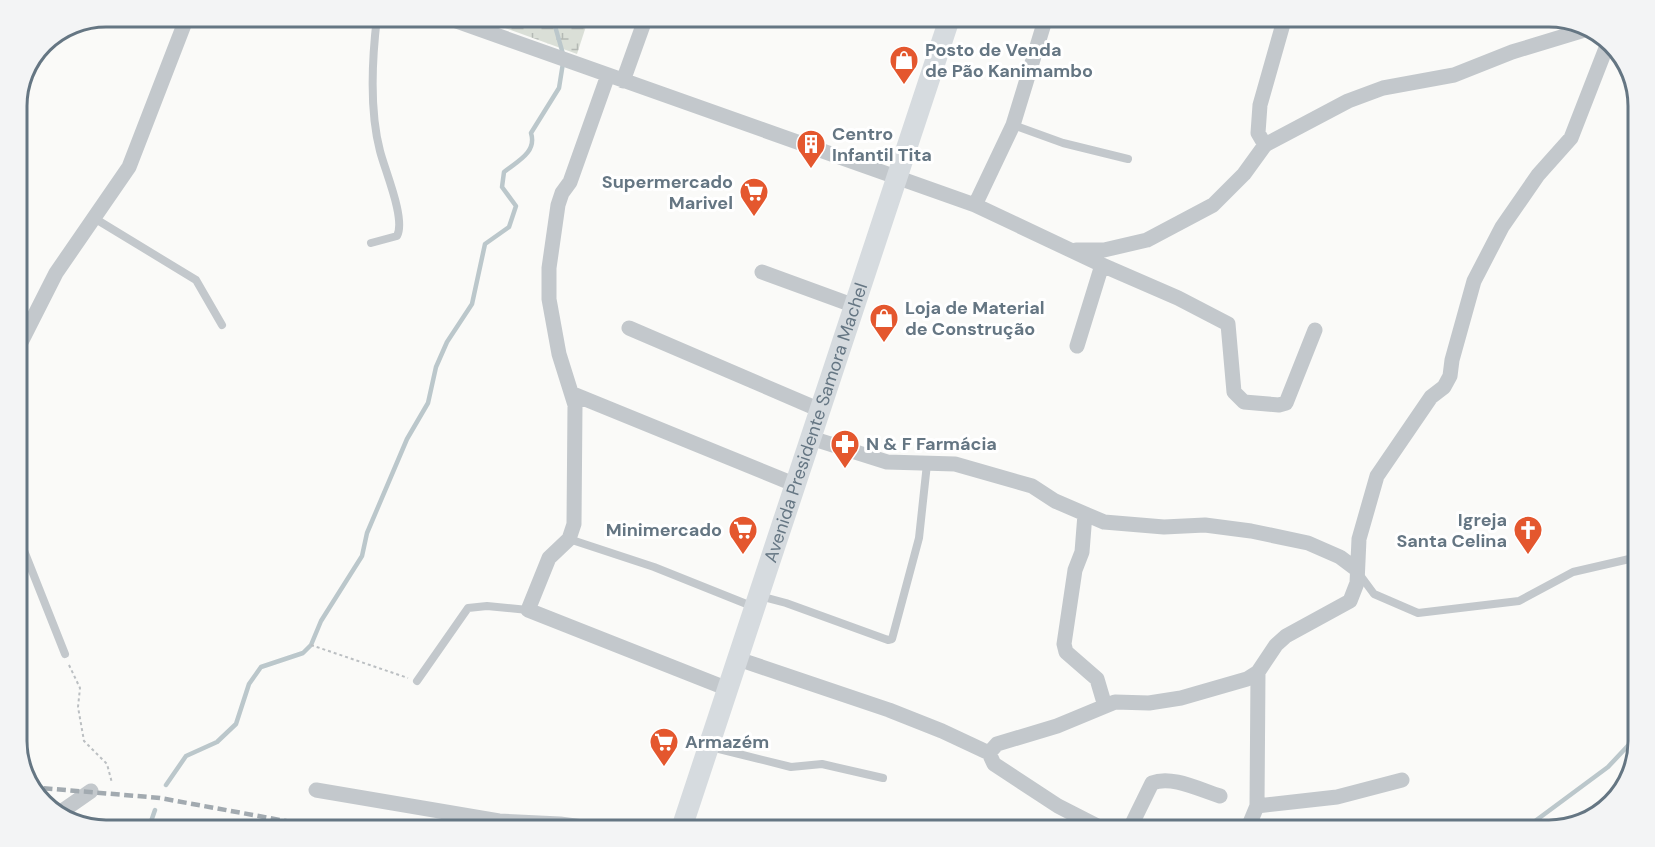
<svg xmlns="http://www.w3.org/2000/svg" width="1655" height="847" font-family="'DM Sans',sans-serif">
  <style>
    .wetland { fill: url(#wetland-marsh) }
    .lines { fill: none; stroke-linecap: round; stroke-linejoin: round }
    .stream { stroke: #bbc7cb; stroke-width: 4.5 }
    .path { stroke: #bbbfc2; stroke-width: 2; stroke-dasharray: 3 3; stroke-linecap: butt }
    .lane { stroke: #c3c8cc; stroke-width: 8 }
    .street { stroke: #c3c8cc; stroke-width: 15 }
    .secondary { stroke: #d6dbdf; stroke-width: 21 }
    .rail { stroke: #a2aab0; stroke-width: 4.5; stroke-dasharray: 9 4.5; stroke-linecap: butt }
    .labels { text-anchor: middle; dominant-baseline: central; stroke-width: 6; stroke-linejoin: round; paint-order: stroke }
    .poi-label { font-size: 18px; font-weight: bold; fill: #657683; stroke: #fff; text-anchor: start }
    .street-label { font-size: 18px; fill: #657683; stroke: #fff }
    .rim { fill: none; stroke: #657683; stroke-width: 3 }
  </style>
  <defs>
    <pattern id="wetland-marsh" width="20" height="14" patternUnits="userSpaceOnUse" patternTransform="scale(1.5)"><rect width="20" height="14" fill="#dadfd7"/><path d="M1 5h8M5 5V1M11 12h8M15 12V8" fill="none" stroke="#b4b9b4"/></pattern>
  </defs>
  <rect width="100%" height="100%" fill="#fafaf8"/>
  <path class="wetland" d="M 475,17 L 589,17 L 577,54 Z"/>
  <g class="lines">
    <path class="stream" d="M 555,17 L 555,26 L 563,54
      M 166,785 L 186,756 L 217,742 L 236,724 L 249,684 L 261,667 L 303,653 L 311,645 L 321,621 L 362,556 L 367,533 L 407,439 L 428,403 L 436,367 L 447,342 L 472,304 L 485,244 L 509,227 L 516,206 L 502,187 L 504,172 C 518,161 537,152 531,133 L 559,88 L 563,63
      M 148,830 L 155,810
      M 1523,830 L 1608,767 L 1638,735"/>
    <path class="path" d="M 311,645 L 408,678
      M 69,665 L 80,688 L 78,707 L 84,741 L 107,764 L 112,783"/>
    <path class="lane" d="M 1013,125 L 1063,143 L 1128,159
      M 94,218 L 196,280 L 222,325
      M 371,243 L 397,236 C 406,219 385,171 380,151 C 369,109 372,59 377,17
      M 17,533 L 65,654
      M 569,539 L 654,567 L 754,607
      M 1360,575 L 1374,594 L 1418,613 L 1519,601 L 1573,572 L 1638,557
      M 760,596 L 786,603 L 888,640 L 892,639 L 919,538 L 927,464
      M 417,681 L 468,608 L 487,606 L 528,610
      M 711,747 L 791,767 L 822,764 L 883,778"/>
    <path class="street" d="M 445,17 L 975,205 L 1102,265 L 1178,298 L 1228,324 L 1234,392 L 1244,402 L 1279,405 L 1286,403 L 1315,330
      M 608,75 L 570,182 L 562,193 L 558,205 L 549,268 L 549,299 L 559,354 L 575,405 L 574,524 L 569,539 L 549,558 L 528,610 L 728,689
      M 623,81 L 646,17
      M 1265,145 L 1258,133 L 1260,105 L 1285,17
      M 975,205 L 1013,125 L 1046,17
      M 1076,250 L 1104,250 L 1147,240 L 1213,205 L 1244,174 L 1265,145 L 1348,101 L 1383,88 L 1454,75 L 1512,52 L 1591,28
      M 762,272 L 855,306
      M 629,328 L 820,410
      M 1077,346 L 1102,265
      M 17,350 L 56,273 L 129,167 L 187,17
      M 573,394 L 796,485
      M 811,438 L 887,462 L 955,464 L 1032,486 L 1055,501 L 1104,522 L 1164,527 L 1205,525 L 1251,531 L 1308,543 L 1340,557 L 1356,569
      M 1085,514 L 1082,552 L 1075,570 L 1064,644 L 1066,652 L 1097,679 L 1105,706
      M 738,659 L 889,710 L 942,731 L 989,753 L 994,764 L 1058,806 L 1105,830
      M 989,753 L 997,744 L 1057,726 L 1115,702 L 1149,703 L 1181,698 L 1247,679 L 1258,672 L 1276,645 L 1286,636 L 1350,601 L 1357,583 L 1359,539 L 1377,476 L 1431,397 L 1444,387 L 1450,376 L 1452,360 L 1474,281 L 1502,227 L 1538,175 L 1571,138 L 1608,43
      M 316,790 L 499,821 L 560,824 L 606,830
      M 1257,806 L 1337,797 L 1402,780
      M 58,814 L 91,791
      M 1129,830 L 1152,783 C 1172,775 1200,790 1220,796
      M 1247,830 L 1257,806 L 1258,672"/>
    <path class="secondary" id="s1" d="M 681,830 L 950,17"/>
    <path class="rail" d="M 30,787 L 160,798 L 335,830"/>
  </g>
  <defs>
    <g id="shop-pin" transform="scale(1.5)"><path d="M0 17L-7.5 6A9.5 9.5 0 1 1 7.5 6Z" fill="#e4572e" stroke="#fff"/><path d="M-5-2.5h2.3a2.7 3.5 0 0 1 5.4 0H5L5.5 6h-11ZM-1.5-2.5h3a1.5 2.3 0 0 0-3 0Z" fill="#fff"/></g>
    <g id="building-pin" transform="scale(1.5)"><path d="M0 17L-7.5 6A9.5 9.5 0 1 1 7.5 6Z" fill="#e4572e" stroke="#fff"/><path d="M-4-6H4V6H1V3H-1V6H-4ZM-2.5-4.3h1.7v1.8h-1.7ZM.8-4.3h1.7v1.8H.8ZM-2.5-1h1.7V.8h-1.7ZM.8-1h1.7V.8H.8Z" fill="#fff"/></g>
    <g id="supermarket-pin" transform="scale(1.5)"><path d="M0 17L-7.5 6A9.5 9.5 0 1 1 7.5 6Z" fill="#e4572e" stroke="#fff"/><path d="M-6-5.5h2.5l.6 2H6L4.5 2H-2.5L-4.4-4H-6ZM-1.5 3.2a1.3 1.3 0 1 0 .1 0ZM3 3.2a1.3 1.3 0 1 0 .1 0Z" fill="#fff"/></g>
    <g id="pharmacy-pin" transform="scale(1.5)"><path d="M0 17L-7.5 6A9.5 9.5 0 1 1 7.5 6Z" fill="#e4572e" stroke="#fff"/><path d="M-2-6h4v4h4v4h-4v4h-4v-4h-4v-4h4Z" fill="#fff"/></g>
    <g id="church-pin" transform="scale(1.5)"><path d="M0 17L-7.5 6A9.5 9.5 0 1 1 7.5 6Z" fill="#e4572e" stroke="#fff"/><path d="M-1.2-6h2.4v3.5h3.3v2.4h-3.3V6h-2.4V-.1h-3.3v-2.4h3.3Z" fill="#fff"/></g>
  </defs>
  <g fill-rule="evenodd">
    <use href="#shop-pin" x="904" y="60"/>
    <use href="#building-pin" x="811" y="144"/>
    <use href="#supermarket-pin" x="754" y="192"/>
    <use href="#shop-pin" x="884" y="318"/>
    <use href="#pharmacy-pin" x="845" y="444"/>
    <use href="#supermarket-pin" x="743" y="530"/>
    <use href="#church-pin" x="1528" y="530"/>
    <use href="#supermarket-pin" x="664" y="742"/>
  </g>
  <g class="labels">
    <g class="poi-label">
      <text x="925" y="50">Posto de Venda<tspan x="925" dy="21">de Pão Kanimambo</tspan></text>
      <text x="832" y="134">Centro<tspan x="832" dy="21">Infantil Tita</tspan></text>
      <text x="733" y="182" text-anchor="end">Supermercado<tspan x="733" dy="21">Marivel</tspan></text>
      <text x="905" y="308">Loja de Material<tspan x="905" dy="21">de Construção</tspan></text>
      <text x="866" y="444">N &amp; F Farmácia</text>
      <text x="1507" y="520" text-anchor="end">Igreja<tspan x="1507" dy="21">Santa Celina</tspan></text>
      <text x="722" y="530" text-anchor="end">Minimercado</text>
      <text x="685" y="742">Armazém</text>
    </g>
    <g class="street-label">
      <text stroke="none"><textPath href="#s1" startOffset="429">Avenida Presidente Samora Machel</textPath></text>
    </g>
  </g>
  <path d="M0 0H1655V847H0ZM106 27H1549A79 79 0 0 1 1628 106V741A79 79 0 0 1 1549 820H106A79 79 0 0 1 27 741V106A79 79 0 0 1 106 27Z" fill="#f3f4f5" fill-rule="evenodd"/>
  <path class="rim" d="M106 27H1549A79 79 0 0 1 1628 106V741A79 79 0 0 1 1549 820H106A79 79 0 0 1 27 741V106A79 79 0 0 1 106 27Z"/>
</svg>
